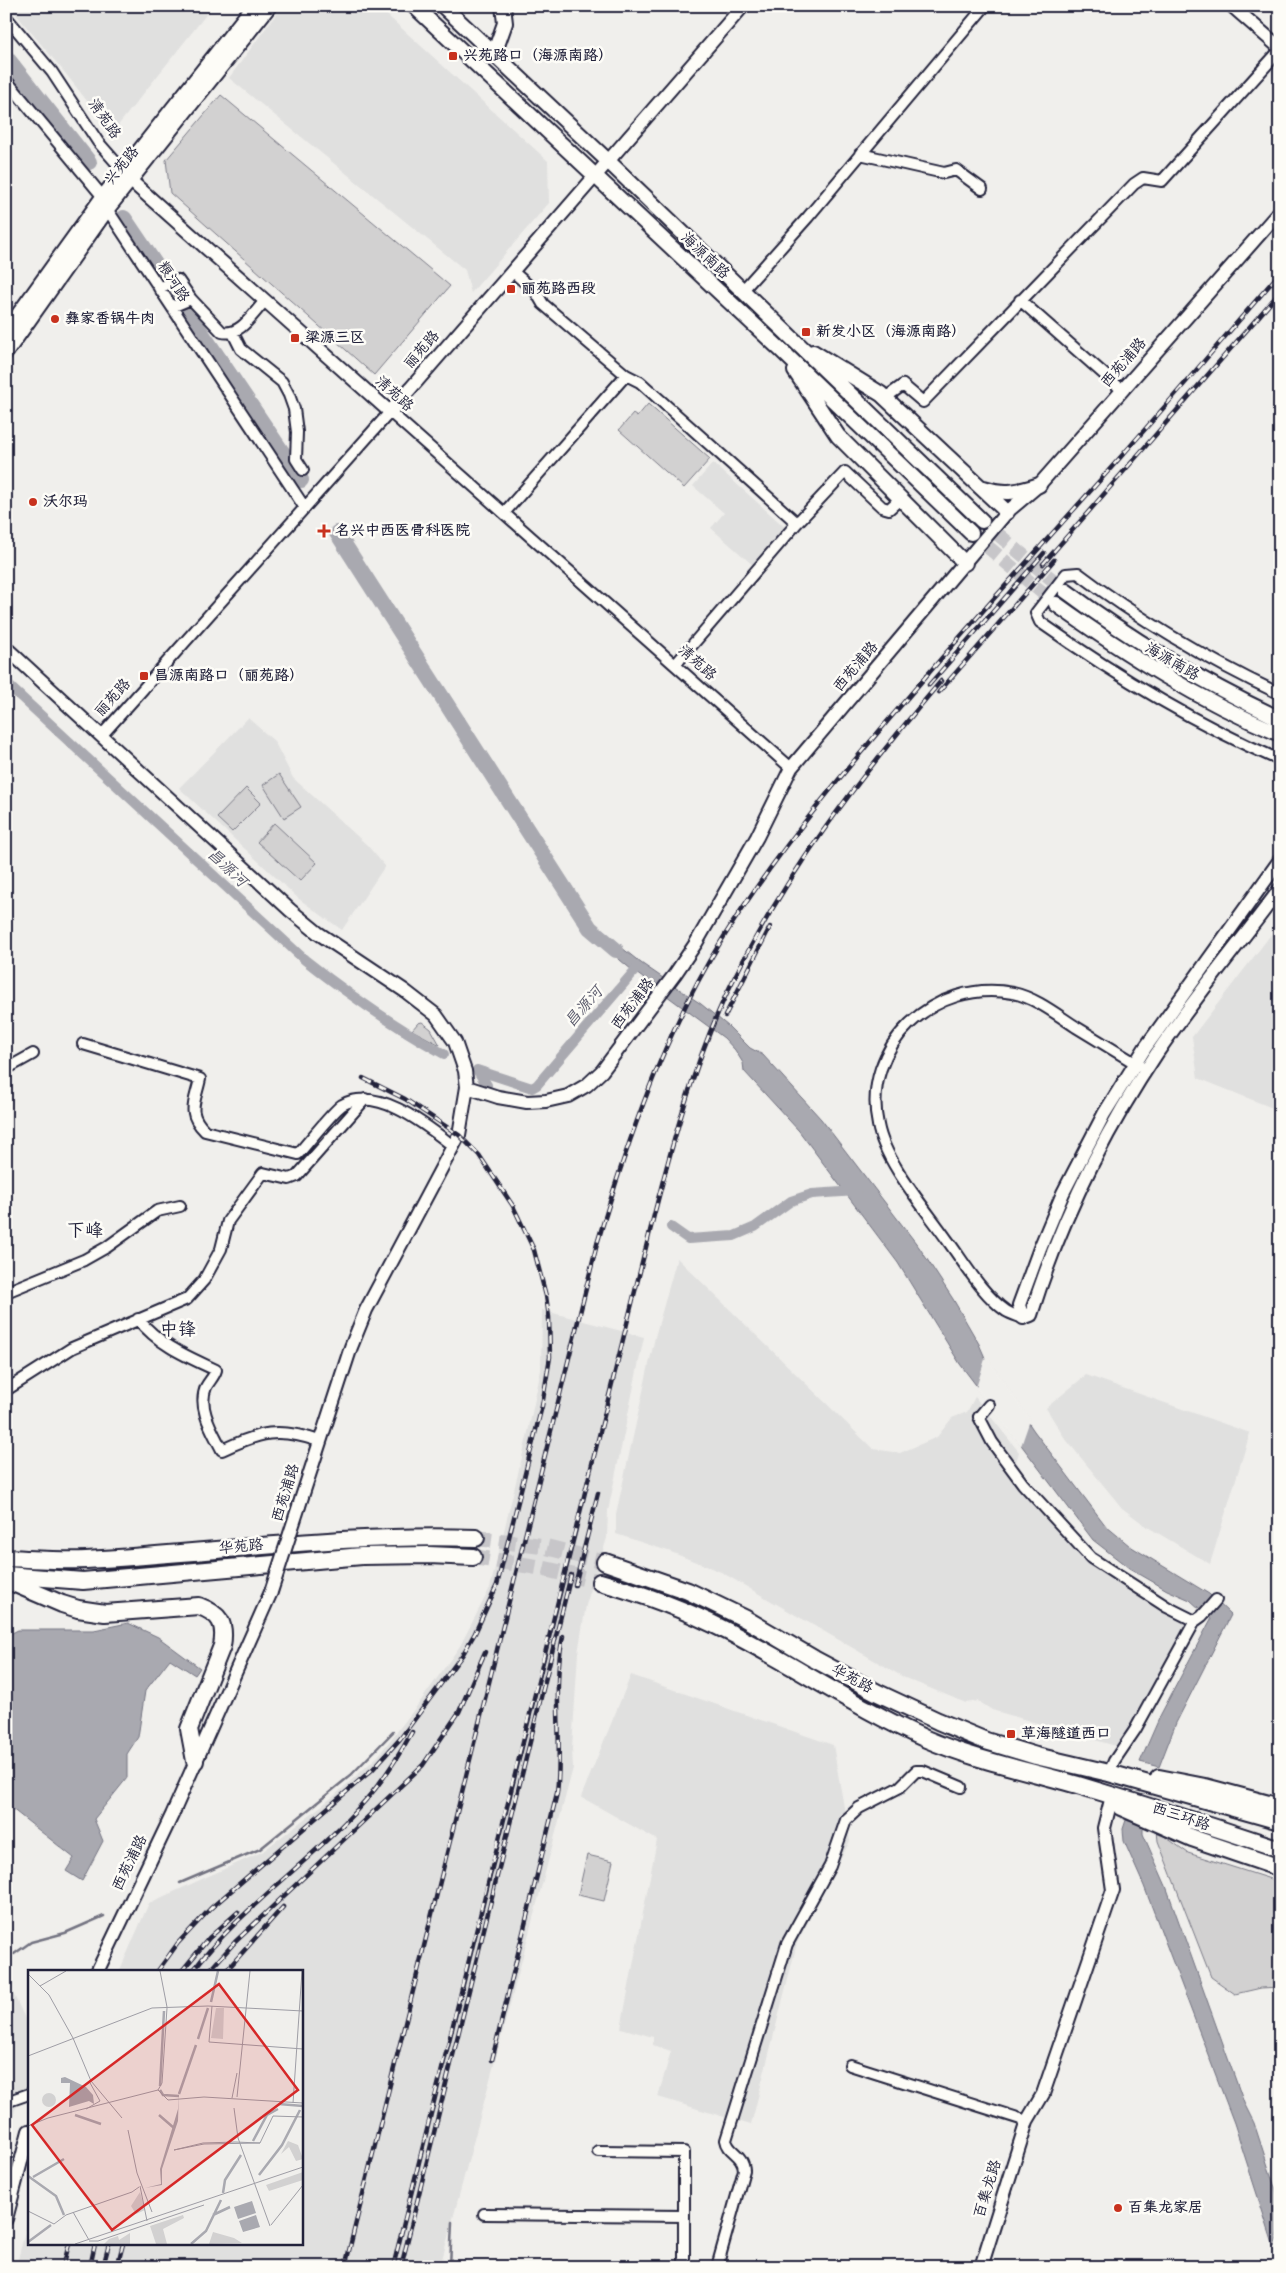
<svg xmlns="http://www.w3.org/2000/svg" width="1286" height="2273" font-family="Mynerve,'LXGW WenKai TC',sans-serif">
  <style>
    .built { fill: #e0e0df }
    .green { fill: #d2d1d1; stroke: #7a7a86 }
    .water { fill: #a9a9b0; stroke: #737381 }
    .pier { fill: #f0efec }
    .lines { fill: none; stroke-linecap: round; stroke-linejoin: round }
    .stream { stroke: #737381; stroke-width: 2.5 }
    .canal { stroke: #a9a9b0; stroke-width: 10 }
    .river { stroke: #a9a9b0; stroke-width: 16 }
    .secondary-tunnel { stroke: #c7c6c9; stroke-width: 14; stroke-dasharray: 14 7; stroke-linecap: butt }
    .primary-tunnel { stroke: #c7c6c9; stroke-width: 16; stroke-dasharray: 16 8; stroke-linecap: butt }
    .minor-casing { stroke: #22223b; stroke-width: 14 }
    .tertiary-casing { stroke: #22223b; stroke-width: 16 }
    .secondary-casing { stroke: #22223b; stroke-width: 18 }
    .primary-casing { stroke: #22223b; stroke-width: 20 }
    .minor { stroke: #fdfcf7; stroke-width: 10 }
    .tertiary { stroke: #fdfcf7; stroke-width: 12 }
    .secondary { stroke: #fdfcf7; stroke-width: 14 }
    .primary { stroke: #fdfcf7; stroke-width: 16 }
    .rail-casing { stroke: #22223b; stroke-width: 4.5 }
    .rail { stroke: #fdfcf7; stroke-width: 2.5; stroke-dasharray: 8; stroke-linecap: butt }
    .tertiary-bridge-casing { stroke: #22223b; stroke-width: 16; stroke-linecap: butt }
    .tertiary-bridge { stroke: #fdfcf7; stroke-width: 12 }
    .poi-dot { fill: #c8321e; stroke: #fdfcf7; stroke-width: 2 }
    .labels { text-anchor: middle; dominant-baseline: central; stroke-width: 5; stroke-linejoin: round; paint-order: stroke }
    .poi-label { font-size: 15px; font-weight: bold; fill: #22223b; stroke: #fdfcf7; text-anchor: start }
    .street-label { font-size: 15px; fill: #22223b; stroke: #fdfcf7 }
    .water-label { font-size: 16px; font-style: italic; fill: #58586a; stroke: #fdfcf7 }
    .quarter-label { font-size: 18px; fill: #22223b; stroke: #fdfcf7 }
    .inset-river { fill: none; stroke: #a9a9b0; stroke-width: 2.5 }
    .inset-road { fill: none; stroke: #9e9da5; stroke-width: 1 }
    .view { fill: #d62828; fill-opacity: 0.15; stroke: #d62828; stroke-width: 2.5 }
    .inset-edge { fill: none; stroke: #22223b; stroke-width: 2.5 }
  </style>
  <rect width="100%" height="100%" fill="#f0efec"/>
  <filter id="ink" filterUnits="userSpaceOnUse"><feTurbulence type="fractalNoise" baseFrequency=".02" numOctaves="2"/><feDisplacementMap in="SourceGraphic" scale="10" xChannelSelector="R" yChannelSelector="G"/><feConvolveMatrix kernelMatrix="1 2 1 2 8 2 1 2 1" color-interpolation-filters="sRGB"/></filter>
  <g filter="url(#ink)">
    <path class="built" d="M 9,6 L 213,6 L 112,133 L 66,74 Z
      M 282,6 L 377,6 L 548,161 L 549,203 L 471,293 L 465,270 L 229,78 Z
      M 713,463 L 787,529 L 754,566 L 711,528 L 724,513 L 693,486 Z
      M 248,718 L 274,741 L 293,778 L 367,845 L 385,866 L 342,930 L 299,899 L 179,788 Z
      M 1280,923 L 1280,1111 L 1198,1078 L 1192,1037 Z
      M 677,1258 L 873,1449 L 900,1453 L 937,1437 L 952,1418 L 967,1412 L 975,1397 L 1019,1452 L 1013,1472 L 1089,1555 L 1188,1618 L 1185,1633 L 1119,1747 L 992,1710 L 978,1701 L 966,1703 L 905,1678 L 721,1572 L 671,1552 L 616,1534 L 616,1514 L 655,1337 Z
      M 542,1310 L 644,1337 L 608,1511 L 607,1538 L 586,1605 L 578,1653 L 572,1748 L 573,1768 L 440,2267 L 16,2267 L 29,2216 L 29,2244 L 301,2244 L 301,1972 L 119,1972 L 149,1903 L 262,1852 L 334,1796 L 378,1756 L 420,1702 L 460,1646 L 490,1588 L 527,1437 L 541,1370 Z
      M 1086,1375 L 1250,1433 L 1210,1564 L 1146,1526 L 1122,1508 L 1064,1437 L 1046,1408 Z
      M 631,1675 L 833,1745 L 850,1841 L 797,1943 L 751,2125 L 658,2097 L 671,2051 L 653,2045 L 653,2037 L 621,2028 L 657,1840 L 581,1797 Z
      M 6,1978 L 29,2027 L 29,2081 L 15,2110 L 6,2143 Z"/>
    <path class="green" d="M 221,95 L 450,286 L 374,375 L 170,193 L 166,160 Z
      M 648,404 L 710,459 L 684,488 L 619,430 L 633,414 L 637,417 Z
      M 279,774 L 301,807 L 284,818 L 263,785 Z
      M 246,788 L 261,803 L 232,832 L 217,818 Z
      M 274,823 L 317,863 L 300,881 L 257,842 Z
      M 422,1022 L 431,1029 L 440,1045 L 412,1030 L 418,1023 Z
      M 1157,1831 L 1188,1853 L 1280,1882 L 1280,1987 L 1261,1988 L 1235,1994 L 1211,1977 L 1158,1841 Z
      M 587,1855 L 613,1861 L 604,1901 L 578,1895 Z"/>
    <path class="water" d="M 602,932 L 641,963 L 701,1004 L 728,1026 L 750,1048 L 763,1055 L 821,1119 L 919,1247 L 953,1299 L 979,1344 L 986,1360 L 1034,1431 L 1106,1526 L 1130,1546 L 1209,1594 L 1231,1615 L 1176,1723 L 1159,1767 L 1140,1762 L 1161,1714 L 1211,1619 L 1190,1600 L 1167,1590 L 1129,1568 L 1093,1540 L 960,1364 L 898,1263 L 799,1131 L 744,1071 L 743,1063 L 735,1050 L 724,1038 L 632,970 L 596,940 Z
      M 128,1623 L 158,1637 L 200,1668 L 195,1675 L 170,1659 L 145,1691 L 138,1737 L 127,1754 L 127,1778 L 94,1819 L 103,1841 L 82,1881 L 66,1871 L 74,1858 L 6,1804 L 6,1636 L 18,1630 L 94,1630 Z
      M 1126,1820 L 1143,1825 L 1143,1834 L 1166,1886 L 1244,2103 L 1254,2123 L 1280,2203 L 1280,2229 L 1274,2247 L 1234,2123 L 1144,1886 L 1124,1841 L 1123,1829 Z"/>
    <path class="pier" d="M 986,1356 L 1030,1420 L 1021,1446 L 976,1388 Z"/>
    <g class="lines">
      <path class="stream" d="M 180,1883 L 260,1849 L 351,1775 L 393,1732
        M 14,1954 L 31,1942 L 65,1933 L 104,1916
        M 450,2267 L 452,2222"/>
      <path class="canal" d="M 6,683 L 305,960 C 349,995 394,1026 444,1054
        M 477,1070 L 532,1088 L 537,1085 L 637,968
        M 477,1070 L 487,1085
        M 671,1227 L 688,1239 L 734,1236 L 755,1227 L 791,1201 L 812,1194 L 857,1191"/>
      <path class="river" d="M 6,57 L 89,162
        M 124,218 L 301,480
        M 337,533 L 590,928 L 616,950"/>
      <path class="secondary-tunnel" d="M 982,521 L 1066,591
        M 971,533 L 1056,604"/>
      <path class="primary-tunnel" d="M 476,1538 L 542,1546 L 605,1562
        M 473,1557 L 537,1567 L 600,1582"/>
      <g class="minor-casing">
        <path id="minor" d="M 6,17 L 52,72 L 98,142 L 127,175
          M 6,80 L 103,197 L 107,209 L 305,508
          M 860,154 L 944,173 L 956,170 L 982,189
          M 512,271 L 536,292 L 543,304 L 626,375 L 640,382 L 797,523
          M 159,288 L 178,280 L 191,299 L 222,332 C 241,336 253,313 265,301
          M 743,290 L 808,217 L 985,6
          M 1020,300 L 1122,390
          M 172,307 L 191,299
          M 233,333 L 241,349 L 282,382 L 289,395 L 294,409 L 297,432 L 296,459 L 303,470
          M 885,398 L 903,385 L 923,402 L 1134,184 L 1143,178 L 1162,181 L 1280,50
          M 504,513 L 626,375
          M 675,665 L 797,523 L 845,472 L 882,507 L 889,509 L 900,499
          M 1280,694 C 1208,660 1141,621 1078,573 L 1066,574 L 1036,613 L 1040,622 C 1115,675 1190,721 1275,758 L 1280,758
          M 102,735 L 390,412 L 791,768
          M 83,1044 L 200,1079 C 195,1103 186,1112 205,1131 L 298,1154 C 307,1144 333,1111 342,1105 C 377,1085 426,1125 453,1146
          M 6,1069 L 33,1054
          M 6,1292 L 84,1260 L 107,1247 L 157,1211 L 180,1206
          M 1023,1318 C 1018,1316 1011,1314 1006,1311 C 982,1294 965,1264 948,1241 C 926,1209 885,1163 878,1125 C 861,1046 934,978 1013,993 C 1036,998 1056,1014 1076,1027 C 1097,1040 1119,1053 1140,1066
          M 138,1319 C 159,1345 186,1356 216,1370 C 214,1377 209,1381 206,1387 C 197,1408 213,1432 222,1450 C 260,1432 278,1427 319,1441
          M 6,1390 L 72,1348 L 187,1299 L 204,1280 L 221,1249 L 228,1221 L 263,1173 L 289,1179 L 297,1176 L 365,1099
          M 989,1405 L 979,1417 L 992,1442 L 1023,1484 L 1091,1558 L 1167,1607 L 1195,1621 L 1135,1730 L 1114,1761 L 1109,1773
          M 1195,1621 L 1202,1616 L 1216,1600
          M 850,2065 L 1027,2121
          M 6,2102 L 29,2094
          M 598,2151 L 684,2152 L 684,2267
          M 484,2214 L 684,2216
          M 717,2267 L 744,2170 C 743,2153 728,2153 726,2140 L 787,1944 L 830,1866 L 846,1820 L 859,1808 L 900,1787 L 916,1771 L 923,1771 L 961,1787"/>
      </g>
      <g class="tertiary-casing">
        <path id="tertiary" d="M 1232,6 L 1280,48
          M 131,181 L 390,412 L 743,6
          M 6,648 L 290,910 L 318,933 L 405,991 L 436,1015 L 455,1042 L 465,1071 L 467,1087 L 459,1135 L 366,1310 L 351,1347 L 299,1506
          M 1280,860 L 1145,1048 L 1104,1114 L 1063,1193 L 1040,1248 L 1019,1305 L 1023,1318 L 1031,1315 C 1060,1222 1103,1134 1157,1053 C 1195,997 1239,944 1280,889
          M 467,1087 L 498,1097 L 527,1102 L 546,1101 L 568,1096 L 587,1085 L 602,1071 L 675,974 L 696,943 L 757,837 L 791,768 L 1007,512 L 1039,485 L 1280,211
          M 97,1972 L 172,1815 L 271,1592
          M 6,2219 L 29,2131
          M 981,2267 L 1027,2121 L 1043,2094 L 1113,1890 L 1104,1828 L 1112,1796"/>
      </g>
      <g class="secondary-casing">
        <path id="secondary" d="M 414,6 L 781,350 L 971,533
          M 443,6 L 608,161 L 982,521
          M 494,54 L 505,23 L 503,6
          M 6,332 L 103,197 L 254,6
          M 6,352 L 107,209 L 269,6
          M 813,352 L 881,394 L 1007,512
          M 795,371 L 838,436 L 965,563
          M 984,488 C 1004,495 1019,492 1039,485
          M 1066,591 C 1133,641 1204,683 1280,719
          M 1056,604 C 1127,655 1199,700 1280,734"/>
      </g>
      <g class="primary-casing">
        <path id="primary" d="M 6,1558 C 33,1559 60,1561 86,1560 C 216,1553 345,1533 476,1538
          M 605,1562 L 688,1591 L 744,1618 L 814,1659 L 878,1693 L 938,1721 L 986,1741 L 1036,1756 L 1109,1773 L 1280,1821
          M 6,1575 L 83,1581 L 362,1556 L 429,1555 L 473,1557
          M 6,1580 L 62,1604 L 78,1609 L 105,1613 L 199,1606 C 220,1614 226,1623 222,1646 L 189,1729 L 195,1761
          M 600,1582 C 643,1594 686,1610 727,1631 C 794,1665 857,1708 926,1739 C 975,1760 1030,1771 1081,1786 C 1148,1806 1214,1827 1280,1849
          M 1159,1778 L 1205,1787 L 1280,1807
          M 1121,1807 L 1192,1838 L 1280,1868"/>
      </g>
      <use href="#minor" class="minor"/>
      <use href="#tertiary" class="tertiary"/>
      <use href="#secondary" class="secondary"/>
      <use href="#primary" class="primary"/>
      <g class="rail-casing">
        <path id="rail" d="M 1043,564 L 1280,292
          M 929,685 L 1044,553
          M 939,692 L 1054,560
          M 725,1016 L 770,927
          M 575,1585 L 598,1493
          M 157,1972 L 178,1943 L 211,1908 L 373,1769 L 400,1739 L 463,1654 L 475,1633 L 497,1585 L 542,1406 L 550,1357 L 549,1317 L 546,1296 L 534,1250 L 513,1206 L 479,1155 L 459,1135 L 405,1099 L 363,1078
          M 181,1972 L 209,1938 L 238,1912
          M 192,1972 C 244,1903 321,1856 375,1789 C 389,1771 401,1752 412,1732
          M 208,1972 L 235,1942 L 423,1765 L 459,1712 L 485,1652
          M 225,1972 L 283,1907
          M 492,2060 L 557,1793 C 563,1741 552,1688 563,1636
          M 63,2267 L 69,2244
          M 90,2267 L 95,2244
          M 103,2267 L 109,2244
          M 117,2267 L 123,2244
          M 345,2267 L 597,1244 C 628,1140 663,1036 720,943 C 781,844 858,755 934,667 C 994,597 1057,529 1118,460 C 1173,398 1226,335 1280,273
          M 393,2267 C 459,1999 524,1731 592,1464 C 613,1381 633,1298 654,1215 C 673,1141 693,1067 725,997 C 780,880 858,779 941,681
          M 401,2267 L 571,1575"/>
      </g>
      <use href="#rail" class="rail"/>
      <g class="tertiary-bridge-casing">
        <path id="tertiary-bridge" d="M 271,1592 L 299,1506"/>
      </g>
      <use href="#tertiary-bridge" class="tertiary-bridge"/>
    </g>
  </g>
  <g class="poi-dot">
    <rect x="448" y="51" width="10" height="10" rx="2.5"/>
    <rect x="506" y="284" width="10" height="10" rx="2.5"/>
    <circle cx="55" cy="319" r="5"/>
    <rect x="801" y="327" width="10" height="10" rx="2.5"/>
    <rect x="290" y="333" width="10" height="10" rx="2.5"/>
    <circle cx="33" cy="502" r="5"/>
    <path d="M321.5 523.5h5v5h5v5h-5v5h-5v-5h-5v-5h5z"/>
    <rect x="139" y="671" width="10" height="10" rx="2.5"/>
    <rect x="1006" y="1729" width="10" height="10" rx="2.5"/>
    <circle cx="1118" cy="2208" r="5"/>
  </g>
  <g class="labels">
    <g class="poi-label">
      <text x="463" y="56">兴苑路口（海源南路）</text>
      <text x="521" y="289">丽苑路西段</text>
      <text x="65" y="319">彝家香锅牛肉</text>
      <text x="816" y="332">新发小区（海源南路）</text>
      <text x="305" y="338">梁源三区</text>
      <text x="43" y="502">沃尔玛</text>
      <text x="335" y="531">名兴中西医骨科医院</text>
      <text x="154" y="676">昌源南路口（丽苑路）</text>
      <text x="1021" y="1734">草海隧道西口</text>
      <text x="1128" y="2208">百集龙家居</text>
    </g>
    <g class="street-label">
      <text transform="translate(104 119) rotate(55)">清苑路</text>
      <text transform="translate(122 166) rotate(-51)">兴苑路</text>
      <text transform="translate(705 256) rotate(43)">海源南路</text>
      <text transform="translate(173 282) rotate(57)">粮河路</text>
      <text transform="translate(422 350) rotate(-49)">丽苑路</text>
      <text transform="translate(1124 363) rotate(-49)">西苑浦路</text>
      <text transform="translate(394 394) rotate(42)">清苑路</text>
      <text transform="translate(1172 662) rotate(30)">海源南路</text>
      <text transform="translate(697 663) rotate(42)">清苑路</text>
      <text transform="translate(856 667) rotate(-50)">西苑浦路</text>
      <text transform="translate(113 698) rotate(-48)">丽苑路</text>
      <text transform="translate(633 1004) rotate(-53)">西苑浦路</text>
      <text transform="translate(286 1493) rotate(-73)">西苑浦路</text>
      <text transform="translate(241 1547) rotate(-5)">华苑路</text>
      <text transform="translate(852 1679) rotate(28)">华苑路</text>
      <text transform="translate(1181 1817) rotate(18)">西三环路</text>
      <text transform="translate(130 1863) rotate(-64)">西苑浦路</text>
      <text transform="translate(988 2189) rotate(-73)">百集龙路</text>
    </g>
    <g class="water-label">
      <text transform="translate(227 868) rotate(43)">昌源河</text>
      <text transform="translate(584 1007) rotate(-49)">昌源河</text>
    </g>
    <g class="quarter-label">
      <text x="85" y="1231">下峰</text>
      <text x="178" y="1330">中锋</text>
    </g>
  </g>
  <g transform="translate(28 1970)">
    <rect width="275" height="275" fill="#f0efec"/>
    <path d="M 188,38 L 196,38 L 195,69 L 183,68 ZM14 130a7 7 0 1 1 14 0a7 7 0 1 1-14 0ZM 260,171 L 270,175 L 275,189 L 268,191 L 261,177 L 253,184 ZM 275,202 L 275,210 L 241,221 L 238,215 ZM 112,222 L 117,240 L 108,244 L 103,236 ZM 155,245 L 156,248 L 135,259 L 139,274 L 128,274 L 122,256 ZM 185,262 L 206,268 L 214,273 L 181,274 ZM 102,263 L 102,274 L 76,274 L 81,269 L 90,266 L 91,270 Z" fill="#d2d1d1"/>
    <path d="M 37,107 L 58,117 L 65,125 L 66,134 L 61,131 L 41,137 L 42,113 L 33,113 L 33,108 ZM 151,121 L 150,151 L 134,199 L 134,215 L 117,218 L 133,214 L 132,199 L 150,139 ZM 224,231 L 228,243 L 210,249 L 206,237 ZM 228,245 L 232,257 L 215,262 L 211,251 Z" fill="#a9a9b0"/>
    <path class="inset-river" d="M 183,32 L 190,1M 170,69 L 180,38M 132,116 L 136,41M 132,120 L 135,125 L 151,126M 151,124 L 168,75M 251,134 L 275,136M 47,145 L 73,154M 131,145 L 146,158M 225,171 L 239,145 L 250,139M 231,205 L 254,175 L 272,140M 0,206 L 28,226 L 36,245M 5,207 L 36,189M 195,223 L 197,210 L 213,185M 185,245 L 202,237M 0,272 L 23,255M 163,274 L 178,261 L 193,230"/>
    <path class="inset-road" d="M 132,1 L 139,37M 0,4 L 21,25 L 45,68 L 63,111 L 94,148M 12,16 L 38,1M 184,36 L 181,72 L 275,79M 0,86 L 124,38 L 180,36 L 275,41M 130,120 L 140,130 L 176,127 L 275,133M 209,127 L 222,1M 204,128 L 209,103M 265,133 L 274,1M 206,138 L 210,168 L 242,256M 58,139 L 72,131 L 61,111M 0,156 L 20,148 L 130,120 L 134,113 L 139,38M 100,160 L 109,203 L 124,242M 175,173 L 207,172 L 232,173 L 176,174 L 146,180 ZM 232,173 L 245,146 L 275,147M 112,216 L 119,251M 0,241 L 26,254 L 38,245 L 104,222 L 111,217M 45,242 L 61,270M 243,255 L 275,215M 61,271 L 70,271 L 176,235M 47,274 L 275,197"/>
    <path class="view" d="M 191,14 L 270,120 L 84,260 L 4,155 Z"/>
    <rect width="275" height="275" class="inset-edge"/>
  </g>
  <rect width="1286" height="2273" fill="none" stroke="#fdfcf7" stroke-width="25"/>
  <rect x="12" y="12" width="1261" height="2248" fill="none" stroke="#22223b" stroke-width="2" filter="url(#ink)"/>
</svg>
